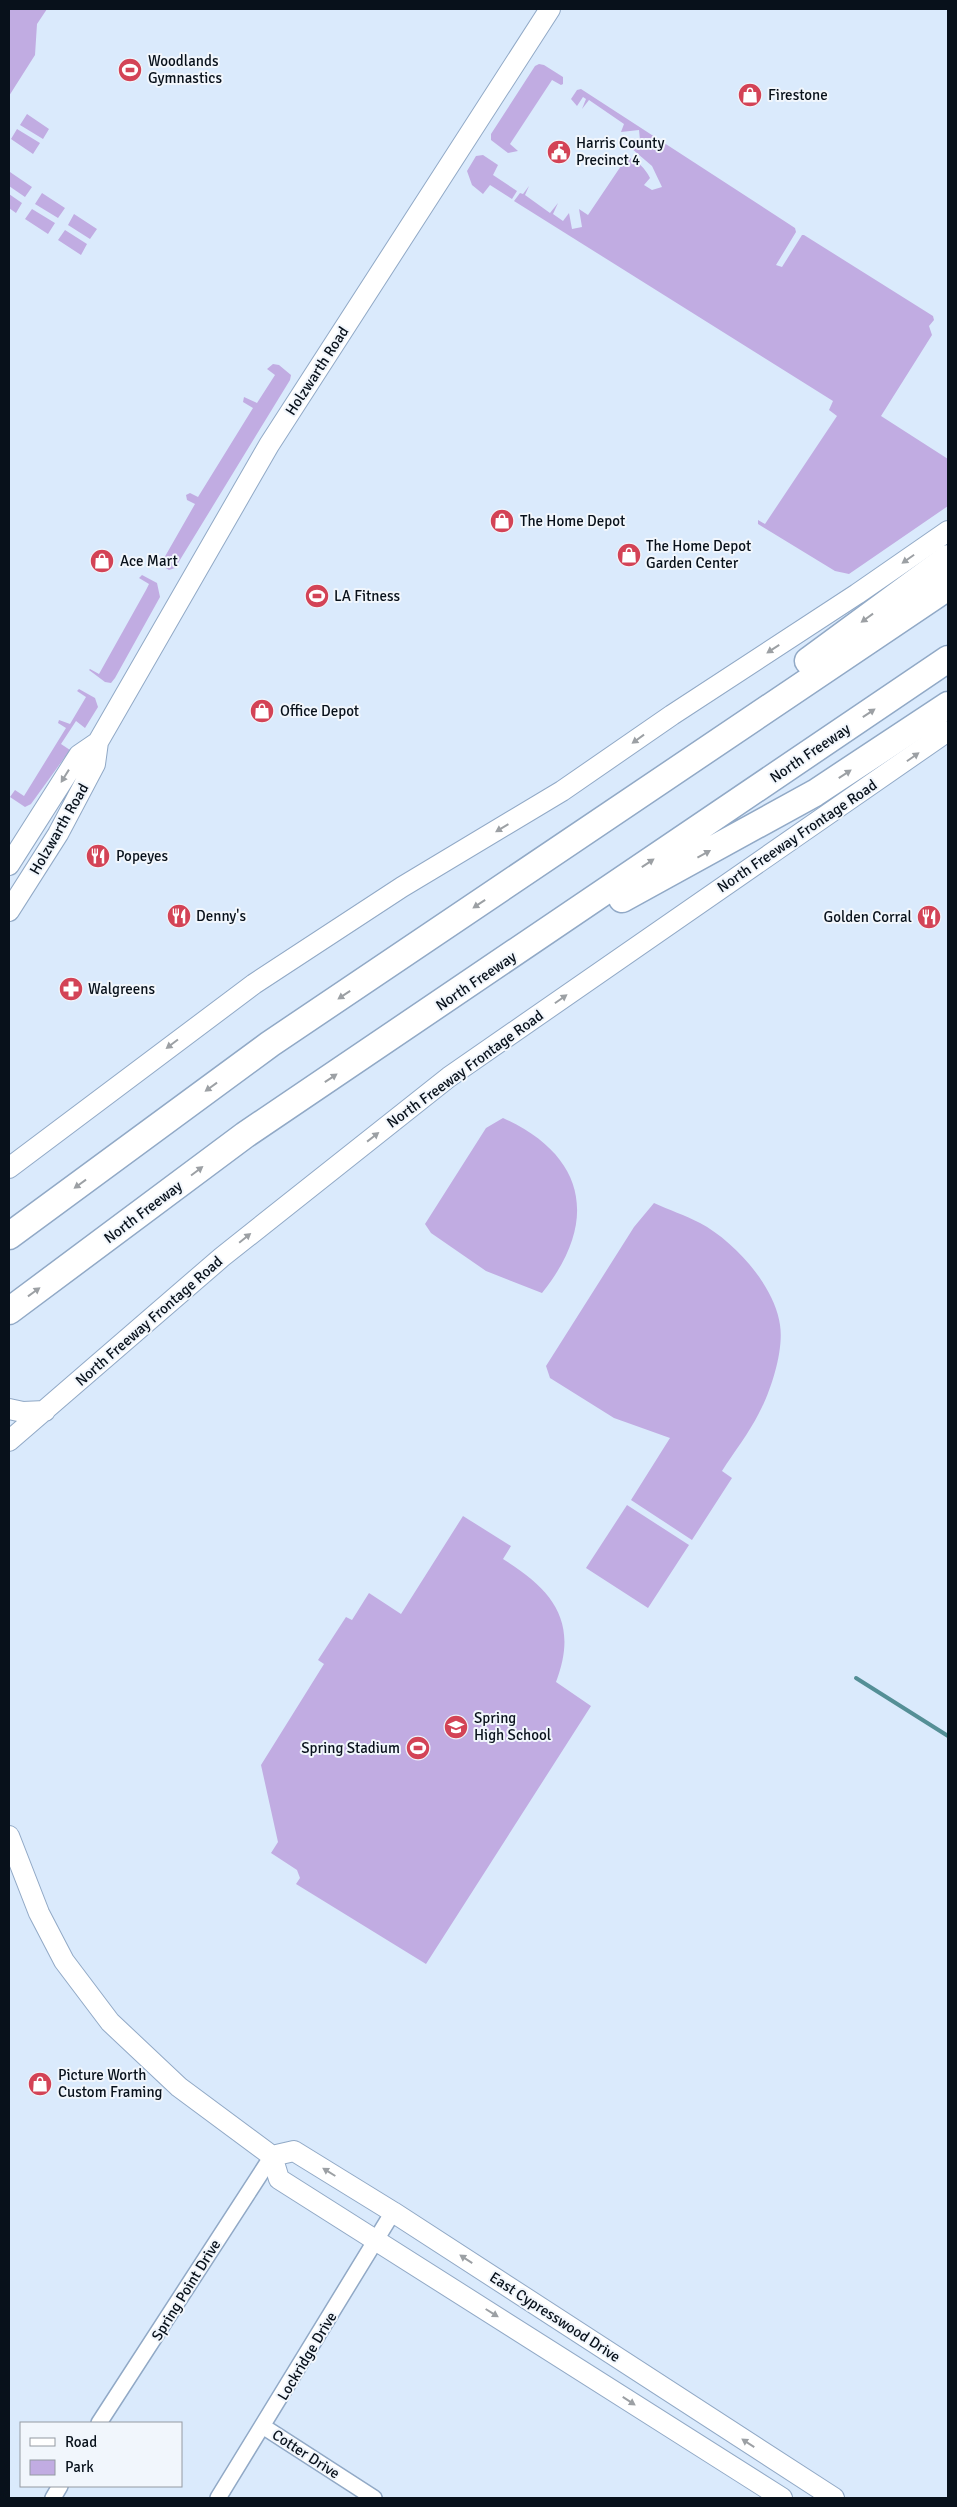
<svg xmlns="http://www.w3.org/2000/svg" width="957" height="2507" font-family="Signika,sans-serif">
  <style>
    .green { fill: #c1ace2 }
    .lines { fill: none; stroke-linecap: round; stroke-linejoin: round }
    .stream { stroke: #548f96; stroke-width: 4 }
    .minor-casing { stroke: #91a9c6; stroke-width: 18 }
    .secondary-casing { stroke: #91a9c6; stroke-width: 22 }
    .motorway-casing { stroke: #91a9c6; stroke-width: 29 }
    .minor { stroke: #fff; stroke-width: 15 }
    .secondary { stroke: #fff; stroke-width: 20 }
    .motorway { stroke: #fff; stroke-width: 26 }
    .oneway { fill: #9ca0a4 }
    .labels { text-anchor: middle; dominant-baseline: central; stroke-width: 4; stroke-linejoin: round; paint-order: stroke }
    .poi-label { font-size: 15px; fill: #08111b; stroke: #f1f6fc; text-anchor: start }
    .street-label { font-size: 15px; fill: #08111b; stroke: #f1f6fc }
  </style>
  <rect width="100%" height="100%" fill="#daeafc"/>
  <path class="green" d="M 9,9 L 47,9 L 37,24 L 35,55 L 9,96 Z
    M 539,64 L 544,65 L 563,77 L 563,84 L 561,85 L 552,80 L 510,144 L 518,151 L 508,153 L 491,140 L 491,134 L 535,66 Z
    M 581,89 L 795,228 L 796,232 L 776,265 L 782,267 L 802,235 L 804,235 L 933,316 L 934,320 L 929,326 L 932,335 L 881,416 L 948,459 L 948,506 L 849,574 L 835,571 L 758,524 L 758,520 L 765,524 L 837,416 L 829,410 L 833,401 L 514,201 L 520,193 L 523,194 L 529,186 L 525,195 L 550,213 L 558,203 L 553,214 L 563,221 L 569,213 L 572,229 L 582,227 L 579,209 L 588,215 L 627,157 C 637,160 645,168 650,178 L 644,185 L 652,190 L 662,187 L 652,166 L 624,142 L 640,140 L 639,130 L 621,132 L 624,124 L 589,100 L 582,109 L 586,99 L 583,97 L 577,106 L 571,99 L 577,90 Z
    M 27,114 L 49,129 L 43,139 L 20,125 Z
    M 17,129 L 40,143 L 33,154 L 11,139 Z
    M 483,155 L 498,165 L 493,175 L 517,191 L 512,199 L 490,185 L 483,194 L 472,185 L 467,171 L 476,156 Z
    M 10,172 L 32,187 L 25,197 L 9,186 Z
    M 42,193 L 65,208 L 58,218 L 35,204 Z
    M 9,194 L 22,203 L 16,213 L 9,208 Z
    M 32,209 L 55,223 L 48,234 L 25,219 Z
    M 74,214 L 97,229 L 90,239 L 68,225 Z
    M 65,230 L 87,244 L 81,255 L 58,240 Z
    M 273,364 L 279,365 L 291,375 L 290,380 L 175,568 L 169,570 L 151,559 L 151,557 L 154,555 L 163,560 L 195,504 L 187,500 L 186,495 L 190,493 L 198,497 L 253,408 L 243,402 L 244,397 L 257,403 L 275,375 L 267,369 Z
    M 142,575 L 157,583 L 160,597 L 115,678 L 111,683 L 105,682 L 89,670 L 90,669 L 99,674 L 146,590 L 149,584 L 139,578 Z
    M 79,689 L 95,698 L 98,707 L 85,728 L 76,721 L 61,744 L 70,750 L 31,804 L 25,807 L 10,797 L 15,790 L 24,796 L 66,728 L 58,723 L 59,720 L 70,724 L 86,697 L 77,691 Z
    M 503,1118 C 587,1156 599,1222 542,1293 L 486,1271 L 431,1233 L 425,1224 L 486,1128 Z
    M 654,1203 C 669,1210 685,1215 700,1223 C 734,1241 775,1286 780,1325 C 784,1350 771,1391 759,1413 C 749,1433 734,1452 722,1471 L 732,1478 L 692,1540 L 631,1500 L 670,1438 L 614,1418 L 550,1378 L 546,1366 L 634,1227 Z
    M 627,1505 L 689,1545 L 648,1608 L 586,1568 Z
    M 463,1516 L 511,1546 L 503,1559 C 553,1590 579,1622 556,1682 L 591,1706 L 426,1964 L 296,1884 L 300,1878 L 297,1870 L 271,1853 L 278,1842 L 261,1765 L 324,1664 L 318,1660 L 346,1617 L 352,1620 L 369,1593 L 401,1614 Z"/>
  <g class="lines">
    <path class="stream" d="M 856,1678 L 948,1736"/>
    <g class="minor-casing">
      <path id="minor" d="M 99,2423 L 272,2156
        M 264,2427 L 374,2498
        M 53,2498 L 60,2486
        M 218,2498 L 393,2212"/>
    </g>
    <g class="secondary-casing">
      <path id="secondary" d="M 9,865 L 79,755 L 98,742
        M 9,911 L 58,834 L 95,764 L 98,742 L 269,445 L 550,9
        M 9,1168 L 254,984 L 402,887 L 562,791 L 672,715 L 857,594 L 948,531
        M 9,1409 L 23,1412 L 45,1411
        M 9,1441 L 222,1257 L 449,1077 L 948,731
        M 9,1836 L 39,1913 L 64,1961 L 110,2022 L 179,2087 L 272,2156 L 279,2179 L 782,2498
        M 272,2156 L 294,2151 L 393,2212 L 834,2498"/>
    </g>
    <g class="motorway-casing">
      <path id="motorway" d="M 808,661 L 948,558
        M 622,899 L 815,793 L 948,705
        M 9,1236 L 270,1044 L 948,587
        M 9,1311 L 245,1135 L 948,659"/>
    </g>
    <use href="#minor" class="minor"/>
    <use href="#secondary" class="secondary"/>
    <use href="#motorway" class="motorway"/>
  </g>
  <defs><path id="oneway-solid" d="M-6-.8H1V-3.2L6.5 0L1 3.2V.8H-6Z" transform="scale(1.25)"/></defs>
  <g class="oneway">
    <use href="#oneway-solid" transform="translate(908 559) rotate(145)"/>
    <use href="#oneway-solid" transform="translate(867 618) rotate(144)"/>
    <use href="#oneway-solid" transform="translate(773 649) rotate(147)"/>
    <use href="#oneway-solid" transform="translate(869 713) rotate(-34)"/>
    <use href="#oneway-solid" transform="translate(638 739) rotate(144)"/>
    <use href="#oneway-solid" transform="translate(913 757) rotate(-35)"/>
    <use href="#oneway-solid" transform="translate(845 774) rotate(-33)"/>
    <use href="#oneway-solid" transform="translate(65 776) rotate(122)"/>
    <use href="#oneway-solid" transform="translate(502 828) rotate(149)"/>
    <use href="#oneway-solid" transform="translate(704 854) rotate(-29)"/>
    <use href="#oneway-solid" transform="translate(648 863) rotate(-34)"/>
    <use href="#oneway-solid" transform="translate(479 904) rotate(146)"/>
    <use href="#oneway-solid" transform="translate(344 995) rotate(146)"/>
    <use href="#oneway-solid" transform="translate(561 999) rotate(-35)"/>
    <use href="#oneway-solid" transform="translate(172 1044) rotate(143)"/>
    <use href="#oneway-solid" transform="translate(331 1078) rotate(-34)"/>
    <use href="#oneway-solid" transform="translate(211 1087) rotate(144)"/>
    <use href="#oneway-solid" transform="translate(373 1137) rotate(-38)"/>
    <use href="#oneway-solid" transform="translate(197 1171) rotate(-37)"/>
    <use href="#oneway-solid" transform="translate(80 1184) rotate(144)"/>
    <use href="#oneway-solid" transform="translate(245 1238) rotate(-39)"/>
    <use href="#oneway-solid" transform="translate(34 1292) rotate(-36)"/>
    <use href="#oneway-solid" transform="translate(329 2172) rotate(-148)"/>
    <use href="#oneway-solid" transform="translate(466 2259) rotate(-147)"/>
    <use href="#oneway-solid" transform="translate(492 2313) rotate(32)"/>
    <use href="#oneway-solid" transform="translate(629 2401) rotate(33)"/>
    <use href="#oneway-solid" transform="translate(748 2443) rotate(-147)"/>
  </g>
  <defs>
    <g id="stadium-disc" transform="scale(1.25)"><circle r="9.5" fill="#d34356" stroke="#f1f6fc"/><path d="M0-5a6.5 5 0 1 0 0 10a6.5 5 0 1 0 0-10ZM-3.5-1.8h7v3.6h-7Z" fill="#fff"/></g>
    <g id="shop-disc" transform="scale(1.25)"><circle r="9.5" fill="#d34356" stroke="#f1f6fc"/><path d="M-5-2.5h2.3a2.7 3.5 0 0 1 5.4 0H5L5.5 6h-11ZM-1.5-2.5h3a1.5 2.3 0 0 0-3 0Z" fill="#fff"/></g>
    <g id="civic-disc" transform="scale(1.25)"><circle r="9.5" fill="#d34356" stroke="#f1f6fc"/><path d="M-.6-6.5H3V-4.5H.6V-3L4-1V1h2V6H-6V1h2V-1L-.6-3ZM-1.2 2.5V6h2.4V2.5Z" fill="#fff"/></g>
    <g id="restaurant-disc" transform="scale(1.25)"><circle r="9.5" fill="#d34356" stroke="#f1f6fc"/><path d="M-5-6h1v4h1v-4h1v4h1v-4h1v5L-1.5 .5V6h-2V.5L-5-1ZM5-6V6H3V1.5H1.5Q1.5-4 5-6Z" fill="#fff"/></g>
    <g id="pharmacy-disc" transform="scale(1.25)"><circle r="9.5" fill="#d34356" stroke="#f1f6fc"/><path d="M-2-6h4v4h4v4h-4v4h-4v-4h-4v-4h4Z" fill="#fff"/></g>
    <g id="school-disc" transform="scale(1.25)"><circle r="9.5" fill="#d34356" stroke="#f1f6fc"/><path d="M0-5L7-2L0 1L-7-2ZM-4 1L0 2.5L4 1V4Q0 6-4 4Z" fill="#fff"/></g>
  </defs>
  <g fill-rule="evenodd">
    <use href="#stadium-disc" x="130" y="70"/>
    <use href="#shop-disc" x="750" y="95"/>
    <use href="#civic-disc" x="559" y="152"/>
    <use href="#shop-disc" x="502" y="521"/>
    <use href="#shop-disc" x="629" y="555"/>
    <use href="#shop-disc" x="102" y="561"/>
    <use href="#stadium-disc" x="317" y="596"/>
    <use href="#shop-disc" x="262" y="711"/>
    <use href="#restaurant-disc" x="98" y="856"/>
    <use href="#restaurant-disc" x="179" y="916"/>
    <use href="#restaurant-disc" x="929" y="917"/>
    <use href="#pharmacy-disc" x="71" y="989"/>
    <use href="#school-disc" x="456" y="1727"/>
    <use href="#stadium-disc" x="418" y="1748"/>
    <use href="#shop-disc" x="40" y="2084"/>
  </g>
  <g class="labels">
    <g class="poi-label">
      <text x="148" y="61">Woodlands<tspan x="148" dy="17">Gymnastics</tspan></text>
      <text x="768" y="95">Firestone</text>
      <text x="576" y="143">Harris County<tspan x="576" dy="17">Precinct 4</tspan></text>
      <text x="520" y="521">The Home Depot</text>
      <text x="646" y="546">The Home Depot<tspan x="646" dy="17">Garden Center</tspan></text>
      <text x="120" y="561">Ace Mart</text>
      <text x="334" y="596">LA Fitness</text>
      <text x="280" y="711">Office Depot</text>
      <text x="116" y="856">Popeyes</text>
      <text x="196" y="916">Denny's</text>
      <text x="912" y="917" text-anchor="end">Golden Corral</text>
      <text x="88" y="989">Walgreens</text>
      <text x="474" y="1718">Spring<tspan x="474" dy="17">High School</tspan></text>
      <text x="400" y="1748" text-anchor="end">Spring Stadium</text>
      <text x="58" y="2075">Picture Worth<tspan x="58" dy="17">Custom Framing</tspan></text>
    </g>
    <g class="street-label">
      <text transform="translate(317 371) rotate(-57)">Holzwarth Road</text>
      <text transform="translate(810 753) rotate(-34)">North Freeway</text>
      <text transform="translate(59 829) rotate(-60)">Holzwarth Road</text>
      <text transform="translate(797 836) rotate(-34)">North Freeway Frontage Road</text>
      <text transform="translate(476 981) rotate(-34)">North Freeway</text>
      <text transform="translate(465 1069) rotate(-36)">North Freeway Frontage Road</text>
      <text transform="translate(143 1212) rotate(-37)">North Freeway</text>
      <text transform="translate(149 1321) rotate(-41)">North Freeway Frontage Road</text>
      <text transform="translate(186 2290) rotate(-58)">Spring Point Drive</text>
      <text transform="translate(555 2317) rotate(33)">East Cypresswood Drive</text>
      <text transform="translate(307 2356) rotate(-59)">Lockridge Drive</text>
      <text transform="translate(306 2454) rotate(33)">Cotter Drive</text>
    </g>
  </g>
  <rect width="957" height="2507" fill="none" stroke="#08111b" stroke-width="20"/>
  <rect x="20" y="2422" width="162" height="65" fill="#f1f6fc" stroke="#949aa2"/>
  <rect x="30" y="2438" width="25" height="8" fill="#ffffff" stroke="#949aa2"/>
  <text x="65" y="2447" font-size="15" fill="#08111b">Road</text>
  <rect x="30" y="2460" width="25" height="15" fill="#c1ace2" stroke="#949aa2"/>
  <text x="65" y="2472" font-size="15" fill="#08111b">Park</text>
</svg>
